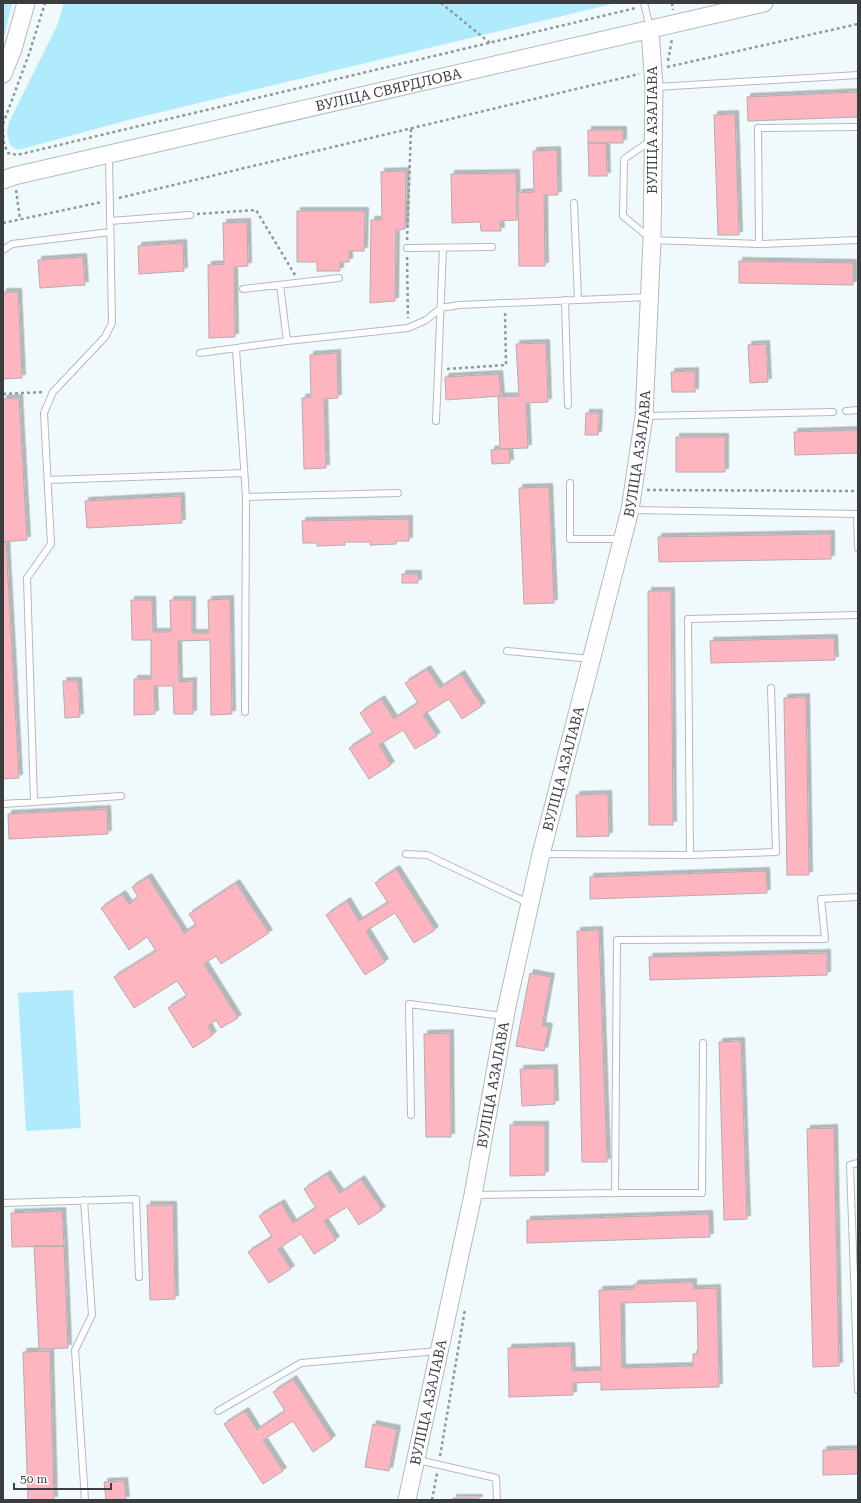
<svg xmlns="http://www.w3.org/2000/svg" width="861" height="1503" font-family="'Roboto Serif',serif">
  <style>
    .green { fill: #afebfc }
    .building { fill: #feb5c0; stroke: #b5acad; fill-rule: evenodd; filter: url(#shadow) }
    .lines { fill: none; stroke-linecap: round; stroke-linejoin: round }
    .lane-casing { stroke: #b2bbbe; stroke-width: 8 }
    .secondary-casing { stroke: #b2bbbe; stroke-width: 19 }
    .path { stroke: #92999a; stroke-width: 2.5; stroke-dasharray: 3 3; stroke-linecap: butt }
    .lane { stroke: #fff; stroke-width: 6 }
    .secondary { stroke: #fff; stroke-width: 17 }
    .labels { text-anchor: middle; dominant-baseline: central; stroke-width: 3; stroke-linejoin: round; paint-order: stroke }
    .street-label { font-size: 14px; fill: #3a3e3f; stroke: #fff }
  </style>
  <defs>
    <filter id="shadow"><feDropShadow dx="3.5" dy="-3.5" stdDeviation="0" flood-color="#0004"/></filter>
  </defs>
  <rect width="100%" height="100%" fill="#f0f9fc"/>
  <path class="green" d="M 3,3 L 12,3 L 3,41 Z
    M 64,3 L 616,3 L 132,119 L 18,150 L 10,145 L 7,133 L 9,122 L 57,26 Z
    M 73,990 L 81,1128 L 26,1131 L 18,993 Z"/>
  <path class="building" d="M 858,92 L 858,117 L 748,121 L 747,97 Z
    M 735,114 L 739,235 L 718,235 L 714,115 Z
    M 588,130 L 623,130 L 623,143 L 588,143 Z
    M 588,143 L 606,143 L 607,176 L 589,176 Z
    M 557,150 L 558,195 L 544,195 L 545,266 L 519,266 L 518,193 L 534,192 L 533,151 Z
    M 406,171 L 405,229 L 396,230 L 395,301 L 370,303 L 371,220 L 382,220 L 381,172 Z
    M 516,173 L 517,220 L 500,221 L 501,231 L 481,231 L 480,222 L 452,223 L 451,174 Z
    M 297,211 L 365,211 L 364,251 L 349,251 L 349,262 L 340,262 L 340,271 L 317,271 L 317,262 L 297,262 Z
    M 247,222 L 248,266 L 234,267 L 235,337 L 209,338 L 208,265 L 224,264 L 223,223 Z
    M 183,243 L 184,271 L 139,274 L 138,246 Z
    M 83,257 L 85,285 L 40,288 L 38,260 Z
    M 739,261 L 853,263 L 853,285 L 739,283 Z
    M 3,292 L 18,292 L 22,378 L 3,379 Z
    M 546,343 L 548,402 L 526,403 L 528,448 L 500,449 L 498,397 L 519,396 L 516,344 Z
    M 766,344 L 768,382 L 750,383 L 748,345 Z
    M 337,353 L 338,398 L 324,399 L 326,468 L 304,469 L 302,398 L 311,397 L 310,355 Z
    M 695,371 L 695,392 L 672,392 L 671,372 Z
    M 499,374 L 501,396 L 446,400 L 445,377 Z
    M 19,398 L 27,540 L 3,542 L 3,399 Z
    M 586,413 L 599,413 L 598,435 L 585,435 Z
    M 858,430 L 858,453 L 795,455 L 794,432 Z
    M 676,437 L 725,437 L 725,472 L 676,472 Z
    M 500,449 L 509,449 L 510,463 L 492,464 L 491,450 Z
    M 549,487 L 554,603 L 524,604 L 519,488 Z
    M 181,496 L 182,523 L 87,528 L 85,501 Z
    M 409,519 L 409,541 L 396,541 L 396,544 L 370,545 L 370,542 L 344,542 L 345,545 L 317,546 L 317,543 L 303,543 L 302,521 Z
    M 831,534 L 831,559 L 659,562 L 658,537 Z
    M 3,542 L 6,542 L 19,778 L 3,779 Z
    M 402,574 L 418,574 L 418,583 L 402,583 Z
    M 648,591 L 671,591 L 673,825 L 649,825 Z
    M 230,599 L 232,714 L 211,715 L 210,640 L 178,641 L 179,682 L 193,681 L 193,714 L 174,714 L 173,686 L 154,686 L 155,714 L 134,715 L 134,679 L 151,679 L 151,640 L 132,640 L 131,600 L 152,600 L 153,632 L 171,632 L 170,600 L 192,600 L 192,633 L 209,633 L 208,600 Z
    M 834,638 L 835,660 L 711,663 L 710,641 Z
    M 427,669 L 440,688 L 461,674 L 482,706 L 462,719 L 449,699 L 423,715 L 437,736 L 415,749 L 403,730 L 379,745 L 391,765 L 369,779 L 349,748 L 373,733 L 360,713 L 381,699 L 394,719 L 418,703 L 405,683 Z
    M 63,681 L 78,681 L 80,717 L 65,718 Z
    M 806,697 L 809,875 L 787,875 L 784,698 Z
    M 608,794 L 609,836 L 577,837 L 576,795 Z
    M 107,809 L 108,834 L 9,839 L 8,814 Z
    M 396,869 L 435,930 L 414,943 L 395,913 L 366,931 L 385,962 L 365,975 L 326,915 L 347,901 L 359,921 L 388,903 L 375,883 Z
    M 766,871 L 767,893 L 590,899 L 590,877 Z
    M 148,877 L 184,933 L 196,925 L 189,914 L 236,883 L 269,933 L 221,964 L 216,956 L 204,964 L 238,1018 L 221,1028 L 216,1020 L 208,1026 L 213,1035 L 193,1048 L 168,1008 L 187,996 L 177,981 L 134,1008 L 114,977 L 156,951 L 147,937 L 129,950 L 101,908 L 122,894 L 129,904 L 138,897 L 132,887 Z
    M 599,930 L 607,1162 L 582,1162 L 577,931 Z
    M 827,953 L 827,975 L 650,980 L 649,957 Z
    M 530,973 L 551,977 L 542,1026 L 549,1027 L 544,1051 L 516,1046 Z
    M 450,1033 L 451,1137 L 426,1137 L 424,1034 Z
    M 741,1041 L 747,1219 L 724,1220 L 719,1042 Z
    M 554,1068 L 555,1104 L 522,1106 L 520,1069 Z
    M 510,1125 L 545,1125 L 545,1175 L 510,1176 Z
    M 834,1128 L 839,1366 L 813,1367 L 807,1129 Z
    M 327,1174 L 340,1193 L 361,1179 L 382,1210 L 359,1225 L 347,1207 L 324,1221 L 336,1240 L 314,1254 L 301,1234 L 278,1249 L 291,1269 L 269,1283 L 248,1252 L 272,1237 L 259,1216 L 281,1203 L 293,1223 L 316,1208 L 304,1189 Z
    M 147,1205 L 173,1205 L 175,1299 L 150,1300 Z
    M 62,1211 L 64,1246 L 12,1247 L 11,1213 Z
    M 709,1214 L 710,1237 L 527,1243 L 527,1220 Z
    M 34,1246 L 64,1246 L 68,1348 L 39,1349 Z
    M 693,1282 L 693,1289 L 717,1288 L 719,1387 L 601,1390 L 601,1382 L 573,1383 L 573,1395 L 509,1397 L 508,1348 L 571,1346 L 572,1371 L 601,1370 L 599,1290 L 634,1289 L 634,1284 ZM 697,1301 L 698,1354 L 693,1354 L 693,1366 L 622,1368 L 621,1303 Z
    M 50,1351 L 54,1500 L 28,1500 L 23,1352 Z
    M 293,1379 L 332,1439 L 313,1452 L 293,1421 L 263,1440 L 283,1471 L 263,1484 L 224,1424 L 245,1411 L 257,1430 L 285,1411 L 273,1392 Z
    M 373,1424 L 397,1429 L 389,1471 L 365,1467 Z
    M 858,1449 L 858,1474 L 823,1475 L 823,1450 Z
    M 124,1481 L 126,1500 L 106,1500 L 104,1482 Z
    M 453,1498 L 479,1498 L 479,1500 L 453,1500 Z"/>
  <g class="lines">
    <g class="lane-casing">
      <path id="lane" d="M 644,3 L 650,28
        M 656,87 L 858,75
        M 650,141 L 624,159 L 623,216 L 652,240 L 759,244 L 858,240
        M 574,203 L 578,300
        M 110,221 L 190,215
        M 759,244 L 758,128 L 858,127
        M 407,248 L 492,247
        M 3,250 L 12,244 L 110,232
        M 280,285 L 287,341
        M 243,289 L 339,278
        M 565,300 L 568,405
        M 236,349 L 246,497 L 245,712
        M 200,353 L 287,341 L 408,328 L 426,320 L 441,308 L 459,305 L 649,297
        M 846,411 L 858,410
        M 644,416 L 833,412
        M 436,421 L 443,248
        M 48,480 L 244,473
        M 570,483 L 570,539 L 620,539
        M 246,497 L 398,493
        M 632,510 L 857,514 L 858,548
        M 507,651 L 591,659
        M 34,802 L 27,578 L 51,544 L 44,413 L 53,392 L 105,337 L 112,323 L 109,156
        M 3,804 L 121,796
        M 406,854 L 427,855 L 528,903
        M 542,854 L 690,855 L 776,852 L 771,688
        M 690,855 L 688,619 L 858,615
        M 411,1115 L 409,1004 L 503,1016
        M 858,1163 L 850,1165 L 858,1390
        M 615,1193 L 702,1193 L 703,1043
        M 475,1195 L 615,1193 L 617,940 L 825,939 L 821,899 L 858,897
        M 84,1200 L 92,1315 L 75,1350 L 85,1500
        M 3,1203 L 136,1199 L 139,1277
        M 218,1411 L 301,1363 L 438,1351
        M 418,1460 L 496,1478 L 497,1500"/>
    </g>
    <g class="secondary-casing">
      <g id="secondary">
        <path d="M 3,74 L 13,49 L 26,3"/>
        <path id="s1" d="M 3,180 L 14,176 L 764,3"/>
        <path id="s2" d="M 407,1500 L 473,1195 L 507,1006 L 541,854 L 630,510 L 644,416 L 652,240 L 654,87 L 650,30"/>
      </g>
    </g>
    <path class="path" d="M 441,3 L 490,43
      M 672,3 L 673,10
      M 668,61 L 672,39
      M 667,67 L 858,24
      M 3,124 L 29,54 L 45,3
      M 3,129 L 4,144 L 8,153 L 17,155 L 636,8
      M 16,190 L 20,219
      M 119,198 L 639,74
      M 197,214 L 256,210 L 295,275
      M 3,223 L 102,202
      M 407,240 L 411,129
      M 407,257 L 408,318
      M 447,369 L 506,365 L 505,311
      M 3,394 L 44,392
      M 647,490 L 858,491
      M 440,1456 L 465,1309
      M 432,1500 L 437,1473"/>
    <use href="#lane" class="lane"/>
    <use href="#secondary" class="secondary"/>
  </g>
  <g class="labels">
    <g class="street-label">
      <text stroke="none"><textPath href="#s1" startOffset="396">ВУЛІЦА СВЯРДЛОВА</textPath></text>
      <text transform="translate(652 130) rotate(-90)">ВУЛІЦА АЗАЛАВА</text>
      <text stroke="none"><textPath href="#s2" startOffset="1072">ВУЛІЦА АЗАЛАВА</textPath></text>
      <text stroke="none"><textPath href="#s2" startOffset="748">ВУЛІЦА АЗАЛАВА</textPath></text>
      <text stroke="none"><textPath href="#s2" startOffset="424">ВУЛІЦА АЗАЛАВА</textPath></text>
      <text stroke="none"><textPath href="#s2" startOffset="100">ВУЛІЦА АЗАЛАВА</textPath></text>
    </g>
  </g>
  <rect width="861" height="1503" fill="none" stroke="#3a3e3f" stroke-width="8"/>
  <path d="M14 1483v6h97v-6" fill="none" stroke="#3a3e3f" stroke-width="2"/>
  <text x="20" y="1483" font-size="12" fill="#3a3e3f" stroke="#ffffff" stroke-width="3" paint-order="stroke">50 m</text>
</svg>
